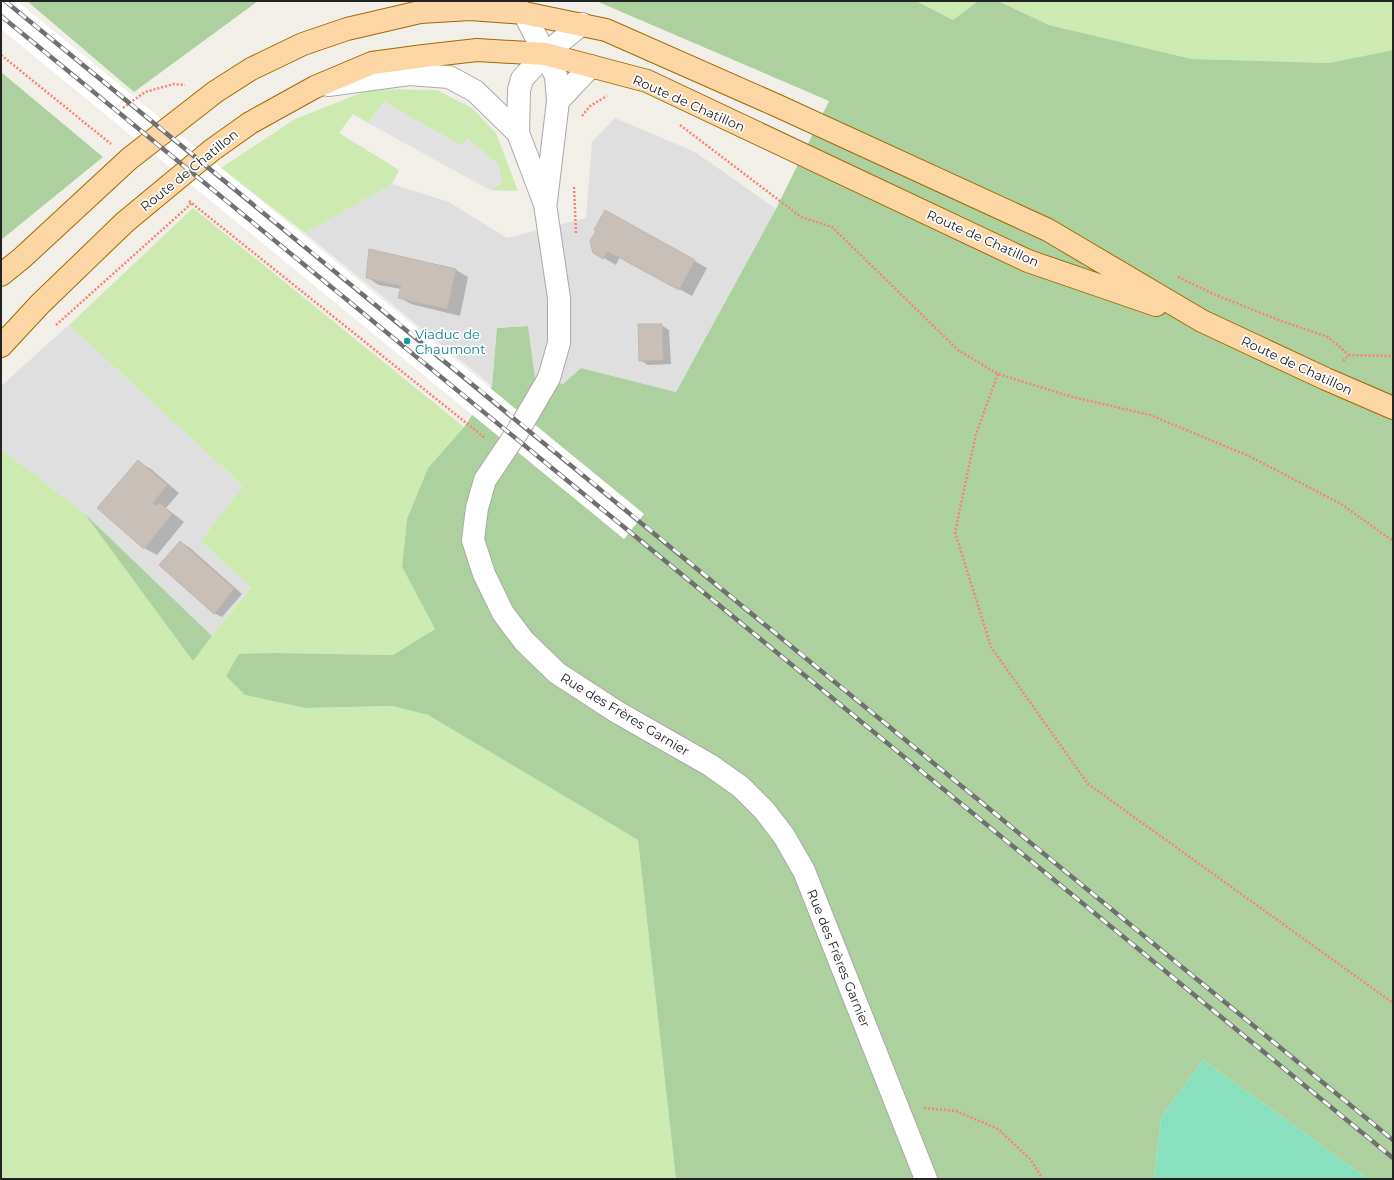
<svg xmlns="http://www.w3.org/2000/svg" width="1394" height="1180" font-family="Montserrat,sans-serif">
  <style>
    .residential { fill: #e0dfdf }
    .grass { fill: #cdebb0 }
    .forest { fill: #add19e }
    .pitch { fill: #88e0be }
    .parking { fill: #e2e2e2 }
    .pier { fill: #fff }
    .shadow { fill: #0003 }
    .building { fill: #c7bfb8; stroke: #c4b6ab }
    .lines { fill: none; stroke-linecap: round; stroke-linejoin: round }
    .street-casing { stroke: #a9a9a9; stroke-width: 24 }
    .primary-casing { stroke: #a06b00; stroke-width: 24 }
    .path { stroke: #fa8072; stroke-width: 2.5; stroke-dasharray: 2 2; stroke-linecap: butt }
    .street { stroke: #fff; stroke-width: 22 }
    .primary { stroke: #fcd6a4; stroke-width: 22 }
    .rail-casing { stroke: #707070; stroke-width: 4.5 }
    .rail { stroke: #fff; stroke-width: 3; stroke-dasharray: 9; stroke-linecap: butt }
    .culture-dot { fill: #0f9aa8; stroke: #fff; stroke-width: 1.5 }
    .labels { text-anchor: middle; dominant-baseline: central; stroke-width: 3.5; stroke-linejoin: round; paint-order: stroke }
    .street-label { font-size: 13px; fill: #222; stroke: #fff }
    .culture-label { font-size: 13px; fill: #0d838f; stroke: #fff; text-anchor: start }
  </style>
  <rect width="100%" height="100%" fill="#f2efe9"/>
  <path class="residential" d="M 615,118 L 695,152 L 776,209 L 676,392 L 581,368 L 563,384 L 535,378 L 528,326 L 497,328 L 492,386 L 305,233 L 392,184 L 449,202 L 507,238 L 586,218 L 592,142 Z
    M 69,325 L 243,486 L 201,541 L 251,586 L 212,636 L 84,513 L 1,449 L 1,386 Z"/>
  <path class="grass" d="M 916,1 L 978,1 L 953,20 Z
    M 998,1 L 1393,1 L 1393,50 L 1329,63 L 1192,59 L 1049,25 Z
    M 371,89 L 437,90 L 472,108 L 496,133 L 518,191 L 490,190 L 502,183 L 468,139 L 462,146 L 384,102 L 368,123 L 353,114 L 339,133 L 399,170 L 392,184 L 305,233 L 221,168 L 295,119 Z
    M 193,208 L 464,427 L 428,468 L 407,519 L 402,567 L 435,629 L 393,655 L 276,653 L 245,695 L 305,708 L 392,706 L 428,715 L 638,840 L 676,1179 L 1,1179 L 1,449 L 84,513 L 193,660 L 251,587 L 201,541 L 243,486 L 69,325 Z"/>
  <path class="forest" d="M 27,1 L 258,1 L 134,92 Z
    M 596,1 L 916,1 L 953,20 L 978,1 L 998,1 L 1049,25 L 1192,59 L 1329,63 L 1393,50 L 1393,1179 L 1368,1179 L 1203,1060 L 1161,1118 L 1154,1179 L 676,1179 L 638,840 L 428,715 L 392,706 L 305,708 L 245,695 L 226,676 L 239,654 L 276,653 L 393,655 L 435,629 L 402,567 L 407,519 L 428,468 L 464,427 L 492,386 L 497,328 L 528,326 L 535,378 L 563,384 L 581,368 L 676,392 L 776,209 L 829,101 Z
    M 1,72 L 103,157 L 1,240 Z
    M 84,513 L 212,636 L 193,661 Z"/>
  <path class="pitch" d="M 1203,1060 L 1368,1179 L 1154,1179 L 1161,1118 Z"/>
  <path class="parking" d="M 384,102 L 462,146 L 468,138 L 499,165 L 502,183 L 490,190 L 368,123 Z"/>
  <path class="pier" d="M 1,1 L 17,1 L 644,514 L 624,539 L 1,29 Z"/>
  <path class="shadow" d="M 606,211 L 707,268 L 692,296 L 620,257 L 616,265 L 594,252 Z
    M 456,270 L 468,277 L 460,316 L 411,304 L 399,297 L 401,289 L 379,285 L 367,277 Z
    M 661,325 L 669,330 L 671,364 L 648,365 L 640,360 Z
    M 138,462 L 151,469 L 179,493 L 166,508 L 184,522 L 157,555 L 144,548 Z
    M 180,542 L 189,547 L 242,594 L 222,617 L 214,613 Z"/>
  <path class="building" d="M 605,210 L 695,260 L 679,290 L 607,251 L 603,259 L 593,253 L 590,241 L 596,231 L 594,230 Z
    M 369,249 L 456,269 L 447,309 L 398,298 L 401,286 L 366,278 Z
    M 638,324 L 662,324 L 663,360 L 639,361 Z
    M 138,460 L 167,485 L 153,503 L 157,506 L 160,503 L 172,514 L 144,549 L 97,508 Z
    M 180,541 L 234,589 L 214,614 L 159,565 Z"/>
  <g class="lines">
    <g class="street-casing">
      <path id="street" d="M 524,13 L 556,76 L 558,101 L 546,201
        M 582,24 L 545,54 L 522,79 L 519,90 L 518,133 L 545,204 L 559,298 L 559,343 L 549,378 L 518,431 L 485,480 L 477,508 L 473,540 L 484,574 L 503,613 L 524,641 L 557,673 L 617,712 L 710,765 L 741,787 L 764,810 L 784,836 L 804,871 L 926,1179
        M 328,85 L 409,74 L 449,77 L 475,91 L 518,133
        M 558,101 L 591,66"/>
    </g>
    <g class="primary-casing">
      <path id="primary" d="M 1,275 L 22,258 L 129,159 L 215,92 L 251,69 L 303,44 L 347,29 L 420,12 L 470,9 L 524,13 L 606,30 L 778,106 L 1048,230 L 1202,321 L 1326,379 L 1393,408
        M 1,346 L 40,304 L 125,222 L 212,150 L 250,123 L 315,87 L 372,63 L 424,56 L 477,50 L 545,54 L 647,81 L 1028,261 L 1156,305"/>
    </g>
    <path class="path" d="M 1,55 L 111,144
      M 123,108 L 145,92 L 174,84 L 185,85
      M 582,116 L 590,106 L 607,96
      M 680,125 L 801,217 L 832,227 L 958,350 L 998,374 L 1069,396 L 1150,415 L 1249,456 L 1341,504 L 1393,541
      M 574,187 L 576,234
      M 189,201 L 485,438
      M 1178,277 L 1216,295 L 1281,321 L 1328,337 L 1349,355
      M 56,325 L 192,203
      M 1343,361 L 1349,355 L 1393,356
      M 998,374 L 976,434 L 955,532 L 991,647 L 1088,784 L 1393,1003
      M 924,1108 L 956,1111 L 998,1129 L 1030,1159 L 1043,1179"/>
    <use href="#street" class="street"/>
    <use href="#primary" class="primary"/>
    <g class="rail-casing">
      <path id="rail" d="M 5,1 C 469,380 930,761 1393,1140
        M 1,16 L 1393,1158"/>
    </g>
    <use href="#rail" class="rail"/>
  </g>
  <circle class="culture-dot" cx="407" cy="341" r="4"/>
  <g class="labels">
    <g class="street-label">
      <text transform="translate(689 103) rotate(24)">Route de Chatillon</text>
      <text transform="translate(189 170) rotate(-39)">Route de Chatillon</text>
      <text transform="translate(983 238) rotate(24)">Route de Chatillon</text>
      <text transform="translate(1297 365) rotate(25)">Route de Chatillon</text>
      <text transform="translate(625 714) rotate(31)">Rue des Frères Garnier</text>
      <text transform="translate(839 958) rotate(68)">Rue des Frères Garnier</text>
    </g>
    <g class="culture-label">
      <text x="415" y="334">Viaduc de<tspan x="415" dy="15">Chaumont</tspan></text>
    </g>
  </g>
  <rect width="1394" height="1180" fill="none" stroke="#222222" stroke-width="4"/>
</svg>
